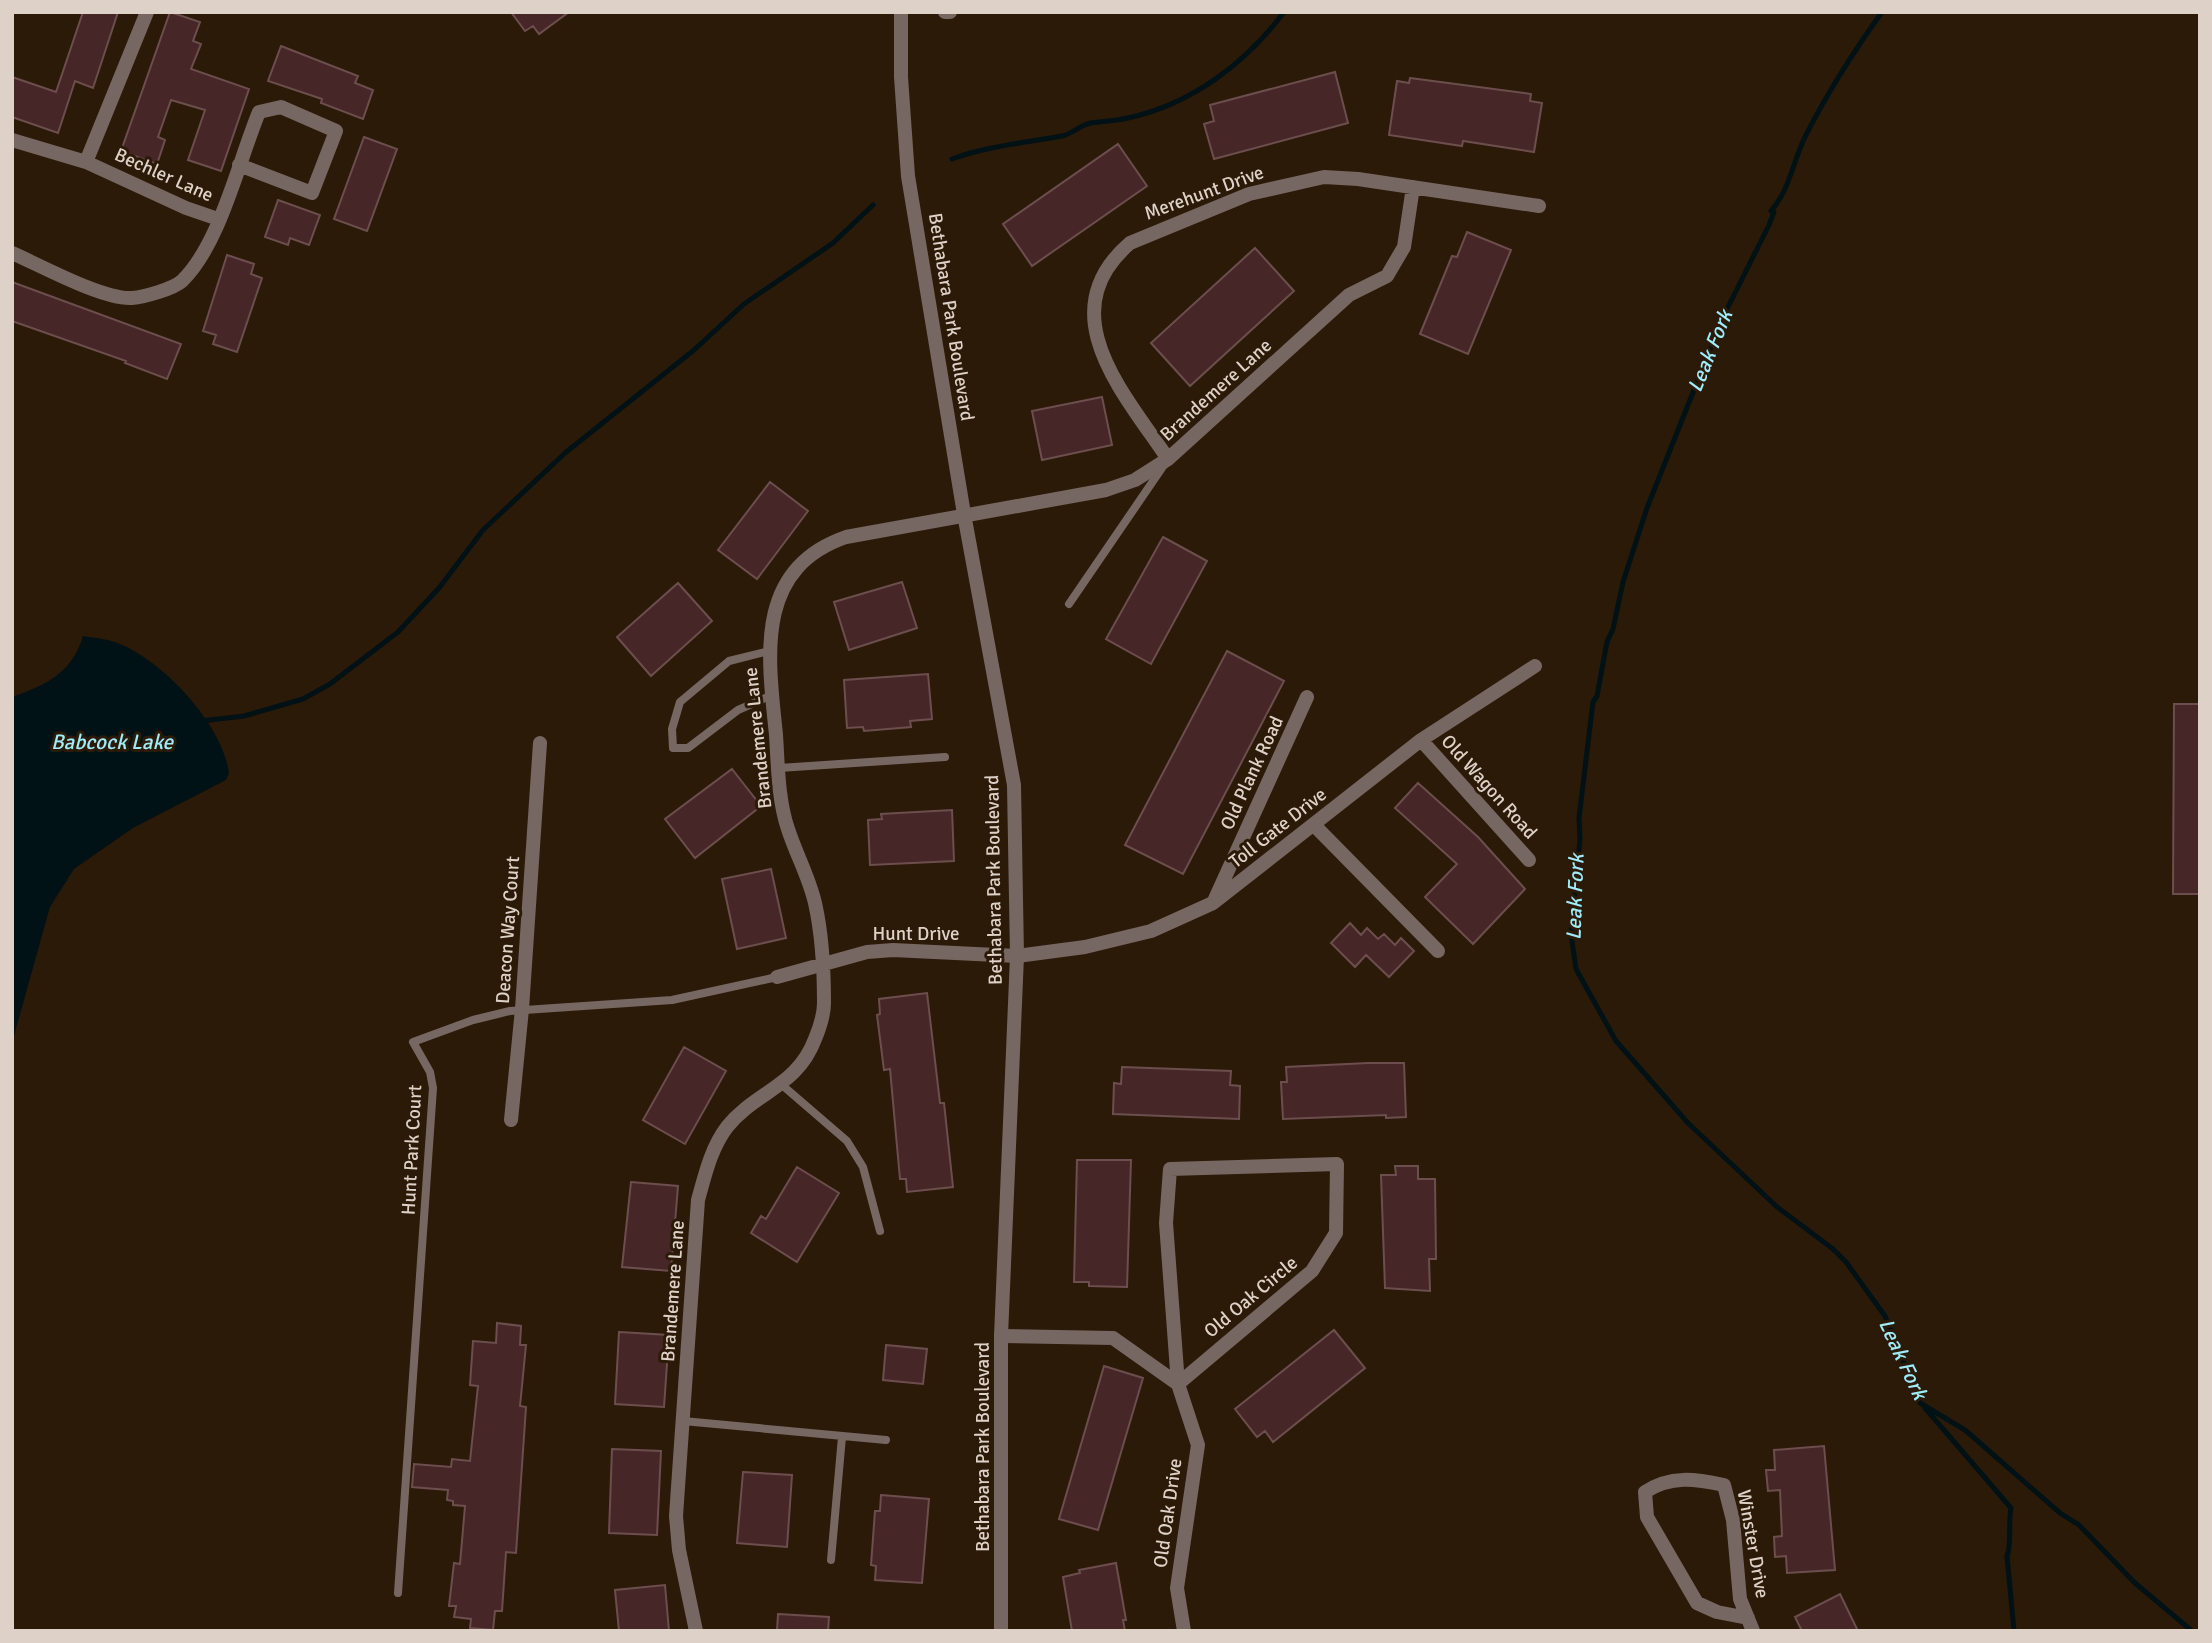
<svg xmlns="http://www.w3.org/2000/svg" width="2212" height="1643" font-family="Signika,sans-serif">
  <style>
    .water { fill: #001215 }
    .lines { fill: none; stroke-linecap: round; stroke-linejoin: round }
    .stream { stroke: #001215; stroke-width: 5 }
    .building { fill: #462626; stroke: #6c4e4e; stroke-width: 2 }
    .service { stroke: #776762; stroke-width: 8 }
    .minor { stroke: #776762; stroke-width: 14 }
    .tertiary { stroke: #776762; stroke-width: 14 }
    .labels { text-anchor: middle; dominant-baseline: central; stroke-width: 6; stroke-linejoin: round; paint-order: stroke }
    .street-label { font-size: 19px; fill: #ded1c7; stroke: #2c1a08 }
    .water-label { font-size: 21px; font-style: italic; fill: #9fecfa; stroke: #2c1a08 }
  </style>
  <rect width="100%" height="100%" fill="#2c1a08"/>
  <path class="water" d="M 83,636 C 95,638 109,639 120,644 C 164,662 223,725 229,773 L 226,780 L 133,828 L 74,869 L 50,907 L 12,1043 L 12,697 C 46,685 72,673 83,636 Z"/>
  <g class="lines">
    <path class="stream" d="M 1882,12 C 1854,51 1829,90 1807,133 C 1793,159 1791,188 1771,211 L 1774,212 L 1769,225 L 1723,317 L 1647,508 L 1623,582 L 1613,629 L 1607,642 L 1597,696 L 1593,702 L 1579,818 L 1580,839 L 1571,934 L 1576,969 L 1616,1041 L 1688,1123 L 1776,1206 L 1833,1249 L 1846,1262 L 1885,1316 L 1920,1403 L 1965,1430 L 2060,1513 L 2079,1525 L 2135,1583 L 2192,1631
      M 952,159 C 988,146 1024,143 1062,136 C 1072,134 1080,125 1091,123 C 1103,121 1116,121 1128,118 C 1192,104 1246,63 1284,12
      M 201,721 L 244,716 L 303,699 L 330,684 L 398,632 L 439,588 L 483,530 L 565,453 L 694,350 L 744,304 L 833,243 L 873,205
      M 1925,1408 L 2011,1508 C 2008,1523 2012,1544 2007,1556 L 2014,1631"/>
  </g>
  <path class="building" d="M 83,12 L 118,12 L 93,88 L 75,81 L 58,133 L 12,117 L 12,77 L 56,92 Z
    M 170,12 L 200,22 L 193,41 L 201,44 L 191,69 L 249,89 L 221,171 L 188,160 L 205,110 L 171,100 L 158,137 L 165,140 L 157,164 L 121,151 Z
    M 511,12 L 569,12 L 539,34 L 533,26 L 525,31 Z
    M 281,46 L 358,76 L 355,83 L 373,90 L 363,119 L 321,103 L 322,99 L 268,81 Z
    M 1335,72 L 1348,123 L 1214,159 L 1204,124 L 1214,121 L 1210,105 Z
    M 1410,78 L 1531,94 L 1530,101 L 1542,103 L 1534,152 L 1463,141 L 1462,146 L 1389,135 L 1397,81 L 1409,83 Z
    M 364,137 L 397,149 L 367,231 L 334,219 Z
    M 1118,144 L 1147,186 L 1032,266 L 1003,224 Z
    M 278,200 L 320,215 L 309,245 L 290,238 L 288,245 L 265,237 Z
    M 1467,232 L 1511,250 L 1468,354 L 1420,334 L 1452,256 L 1457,257 Z
    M 1255,248 L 1294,291 L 1190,386 L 1151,343 Z
    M 227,255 L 254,264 L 251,274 L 262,278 L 237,352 L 213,344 L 216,335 L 203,331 Z
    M 12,282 L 181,344 L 167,379 L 125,363 L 126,361 L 12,321 Z
    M 1102,397 L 1112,445 L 1042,460 L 1032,411 Z
    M 770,482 L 808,511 L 757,579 L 718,550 Z
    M 1163,537 L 1207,561 L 1151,664 L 1106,639 Z
    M 902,582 L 917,628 L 849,650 L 834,602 Z
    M 678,583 L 712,621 L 651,676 L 617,637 Z
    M 1227,651 L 1284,681 L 1183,874 L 1125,845 Z
    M 928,674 L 932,719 L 910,721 L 911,727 L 864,731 L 863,727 L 847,728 L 844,680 Z
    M 2174,704 L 2199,704 L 2200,894 L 2173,894 Z
    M 732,769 L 761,806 L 695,858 L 665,819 Z
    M 1418,783 L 1478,837 L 1525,889 L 1473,944 L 1425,897 L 1457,864 L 1395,808 Z
    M 952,810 L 954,861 L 870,865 L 868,820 L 882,819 L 881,814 Z
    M 771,869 L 786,938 L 737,949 L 722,879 Z
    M 1350,923 L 1361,935 L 1367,928 L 1378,939 L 1384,934 L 1395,945 L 1401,938 L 1414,951 L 1389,977 L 1366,955 L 1355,967 L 1331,943 Z
    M 927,993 L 940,1103 L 944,1103 L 953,1187 L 907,1192 L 906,1179 L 900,1179 L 890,1069 L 884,1070 L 877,1015 L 880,1014 L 879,999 Z
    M 684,1047 L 726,1071 L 685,1144 L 643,1120 Z
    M 1368,1063 L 1404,1063 L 1406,1117 L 1386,1118 L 1386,1115 L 1283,1119 L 1281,1082 L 1287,1082 L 1286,1067 Z
    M 1122,1067 L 1231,1071 L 1230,1085 L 1240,1086 L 1239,1119 L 1113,1114 L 1114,1083 L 1121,1084 Z
    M 1077,1160 L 1131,1160 L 1127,1287 L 1089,1286 L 1089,1282 L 1074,1282 Z
    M 1395,1166 L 1418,1166 L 1418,1179 L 1435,1179 L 1436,1259 L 1429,1259 L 1430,1291 L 1385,1288 L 1381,1175 L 1396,1175 Z
    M 797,1167 L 839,1193 L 797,1262 L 751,1233 L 761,1216 L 766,1219 Z
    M 631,1182 L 678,1186 L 671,1271 L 622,1267 Z
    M 497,1323 L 521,1326 L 520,1345 L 526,1345 L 520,1406 L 526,1407 L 516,1553 L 506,1552 L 502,1611 L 495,1611 L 493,1630 L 470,1628 L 471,1619 L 454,1617 L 456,1606 L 449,1606 L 454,1563 L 460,1564 L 465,1506 L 453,1505 L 453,1501 L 447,1500 L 448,1490 L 412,1487 L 414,1464 L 451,1467 L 452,1459 L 470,1461 L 478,1386 L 470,1385 L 473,1341 L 496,1343 Z
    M 1334,1330 L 1365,1368 L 1273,1442 L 1265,1431 L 1257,1437 L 1235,1409 Z
    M 619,1332 L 669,1335 L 664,1407 L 615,1404 Z
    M 886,1345 L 927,1349 L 923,1384 L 883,1380 Z
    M 1104,1366 L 1143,1378 L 1098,1530 L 1059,1519 Z
    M 1824,1446 L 1835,1570 L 1787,1573 L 1786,1556 L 1775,1557 L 1774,1537 L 1782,1536 L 1780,1490 L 1768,1491 L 1766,1470 L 1775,1470 L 1774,1450 Z
    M 612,1449 L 661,1451 L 657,1535 L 609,1533 Z
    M 743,1472 L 792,1475 L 787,1547 L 737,1543 Z
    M 881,1495 L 929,1499 L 922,1583 L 875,1580 L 876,1566 L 871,1565 L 875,1511 L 880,1511 Z
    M 1116,1563 L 1126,1620 L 1123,1620 L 1125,1631 L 1072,1631 L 1063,1577 L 1080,1573 L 1079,1570 Z
    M 665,1585 L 669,1631 L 619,1631 L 615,1590 Z
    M 1840,1594 L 1858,1631 L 1802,1631 L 1795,1617 Z
    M 778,1614 L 829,1617 L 828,1631 L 777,1631 Z"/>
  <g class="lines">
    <path class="service" d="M 1069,604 L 1164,465
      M 769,651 L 729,661 L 680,702 L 672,729 L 673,748 L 688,748 L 738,710 L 772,695
      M 779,768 L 945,757
      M 782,1085 L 847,1141 L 863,1167 L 880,1231
      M 683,1421 L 886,1440
      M 831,1560 L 842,1437
      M 398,1593 L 433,1088 L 430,1072 L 413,1042 L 473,1020 L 510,1011 L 672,1000 L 777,977"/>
    <path class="minor" d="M 945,12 L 950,12
      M 12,140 L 86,162 L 186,208 L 218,219
      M 86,162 L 147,12
      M 12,253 C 40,265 103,300 132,298 C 144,297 173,289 182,281 C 220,244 238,163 259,112 L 281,107 L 336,131 L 312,193 L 239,165
      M 1168,459 C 1124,393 1049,313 1130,243 L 1249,194 L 1324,177 L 1358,179 L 1539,206
      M 1421,740 L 1529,860
      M 1314,825 L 1438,951
      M 1215,899 L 1307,697
      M 777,977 L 867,952 L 893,950 L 1017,956 L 1085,947 L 1151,931 L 1213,903 L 1421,740 L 1535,666
      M 511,1120 L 522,1009 L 540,743
      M 1337,1164 L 1336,1233 L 1312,1271 L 1178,1384 L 1166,1223 L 1170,1169 Z
      M 1001,1336 L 1113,1338 L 1178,1384 L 1198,1445 L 1177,1588 L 1184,1631
      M 1748,1618 L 1717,1612 L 1697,1603 L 1647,1517 L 1645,1492 C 1671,1475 1695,1479 1724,1485 L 1733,1520 L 1740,1599 L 1753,1631
      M 696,1631 L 679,1550 L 676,1516 L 698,1200 C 705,1175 711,1148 727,1127 C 756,1091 797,1087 815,1039 C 820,1027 824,1016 824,1003 C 824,971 822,934 815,903 C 809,877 796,854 788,829 C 778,800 778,765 776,735 C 768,656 754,569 846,537 L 1106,490 L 1135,480 L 1168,459 L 1349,295 L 1387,276 L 1404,247 L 1413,187"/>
    <path class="tertiary" d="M 901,12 L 901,77 L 908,176 L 964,514 L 1014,785 L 1017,956 L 1001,1336 L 1001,1631"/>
  </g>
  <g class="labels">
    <g class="street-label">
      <text transform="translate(164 175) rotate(24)">Bechler Lane</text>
      <text transform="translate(1204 193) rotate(-20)">Merehunt Drive</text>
      <text transform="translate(951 317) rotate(81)">Bethabara Park Boulevard</text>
      <text transform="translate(1216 390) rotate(-42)">Brandemere Lane</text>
      <text transform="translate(758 738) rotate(-96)">Brandemere Lane</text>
      <text transform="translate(1252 773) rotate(-65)">Old Plank Road</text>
      <text transform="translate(1489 787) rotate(48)">Old Wagon Road</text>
      <text transform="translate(1278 828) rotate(-38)">Toll Gate Drive</text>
      <text transform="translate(994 880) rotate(-91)">Bethabara Park Boulevard</text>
      <text transform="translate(508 930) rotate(-86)">Deacon Way Court</text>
      <text x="916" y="934">Hunt Drive</text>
      <text transform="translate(412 1150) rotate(-87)">Hunt Park Court</text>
      <text transform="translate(673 1291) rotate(-86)">Brandemere Lane</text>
      <text transform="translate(1251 1297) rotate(-40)">Old Oak Circle</text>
      <text transform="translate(983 1447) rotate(-90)">Bethabara Park Boulevard</text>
      <text transform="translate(1168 1513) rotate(-82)">Old Oak Drive</text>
      <text transform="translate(1753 1544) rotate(80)">Winster Drive</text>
    </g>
    <g class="water-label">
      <text transform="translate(1710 351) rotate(-68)">Leak Fork</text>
      <text x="112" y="742">Babcock Lake</text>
      <text transform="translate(1575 897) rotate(-88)">Leak Fork</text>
      <text transform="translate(1903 1359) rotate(65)">Leak Fork</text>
    </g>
  </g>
  <rect width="2212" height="1643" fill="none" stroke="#ded1c7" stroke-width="28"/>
</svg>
